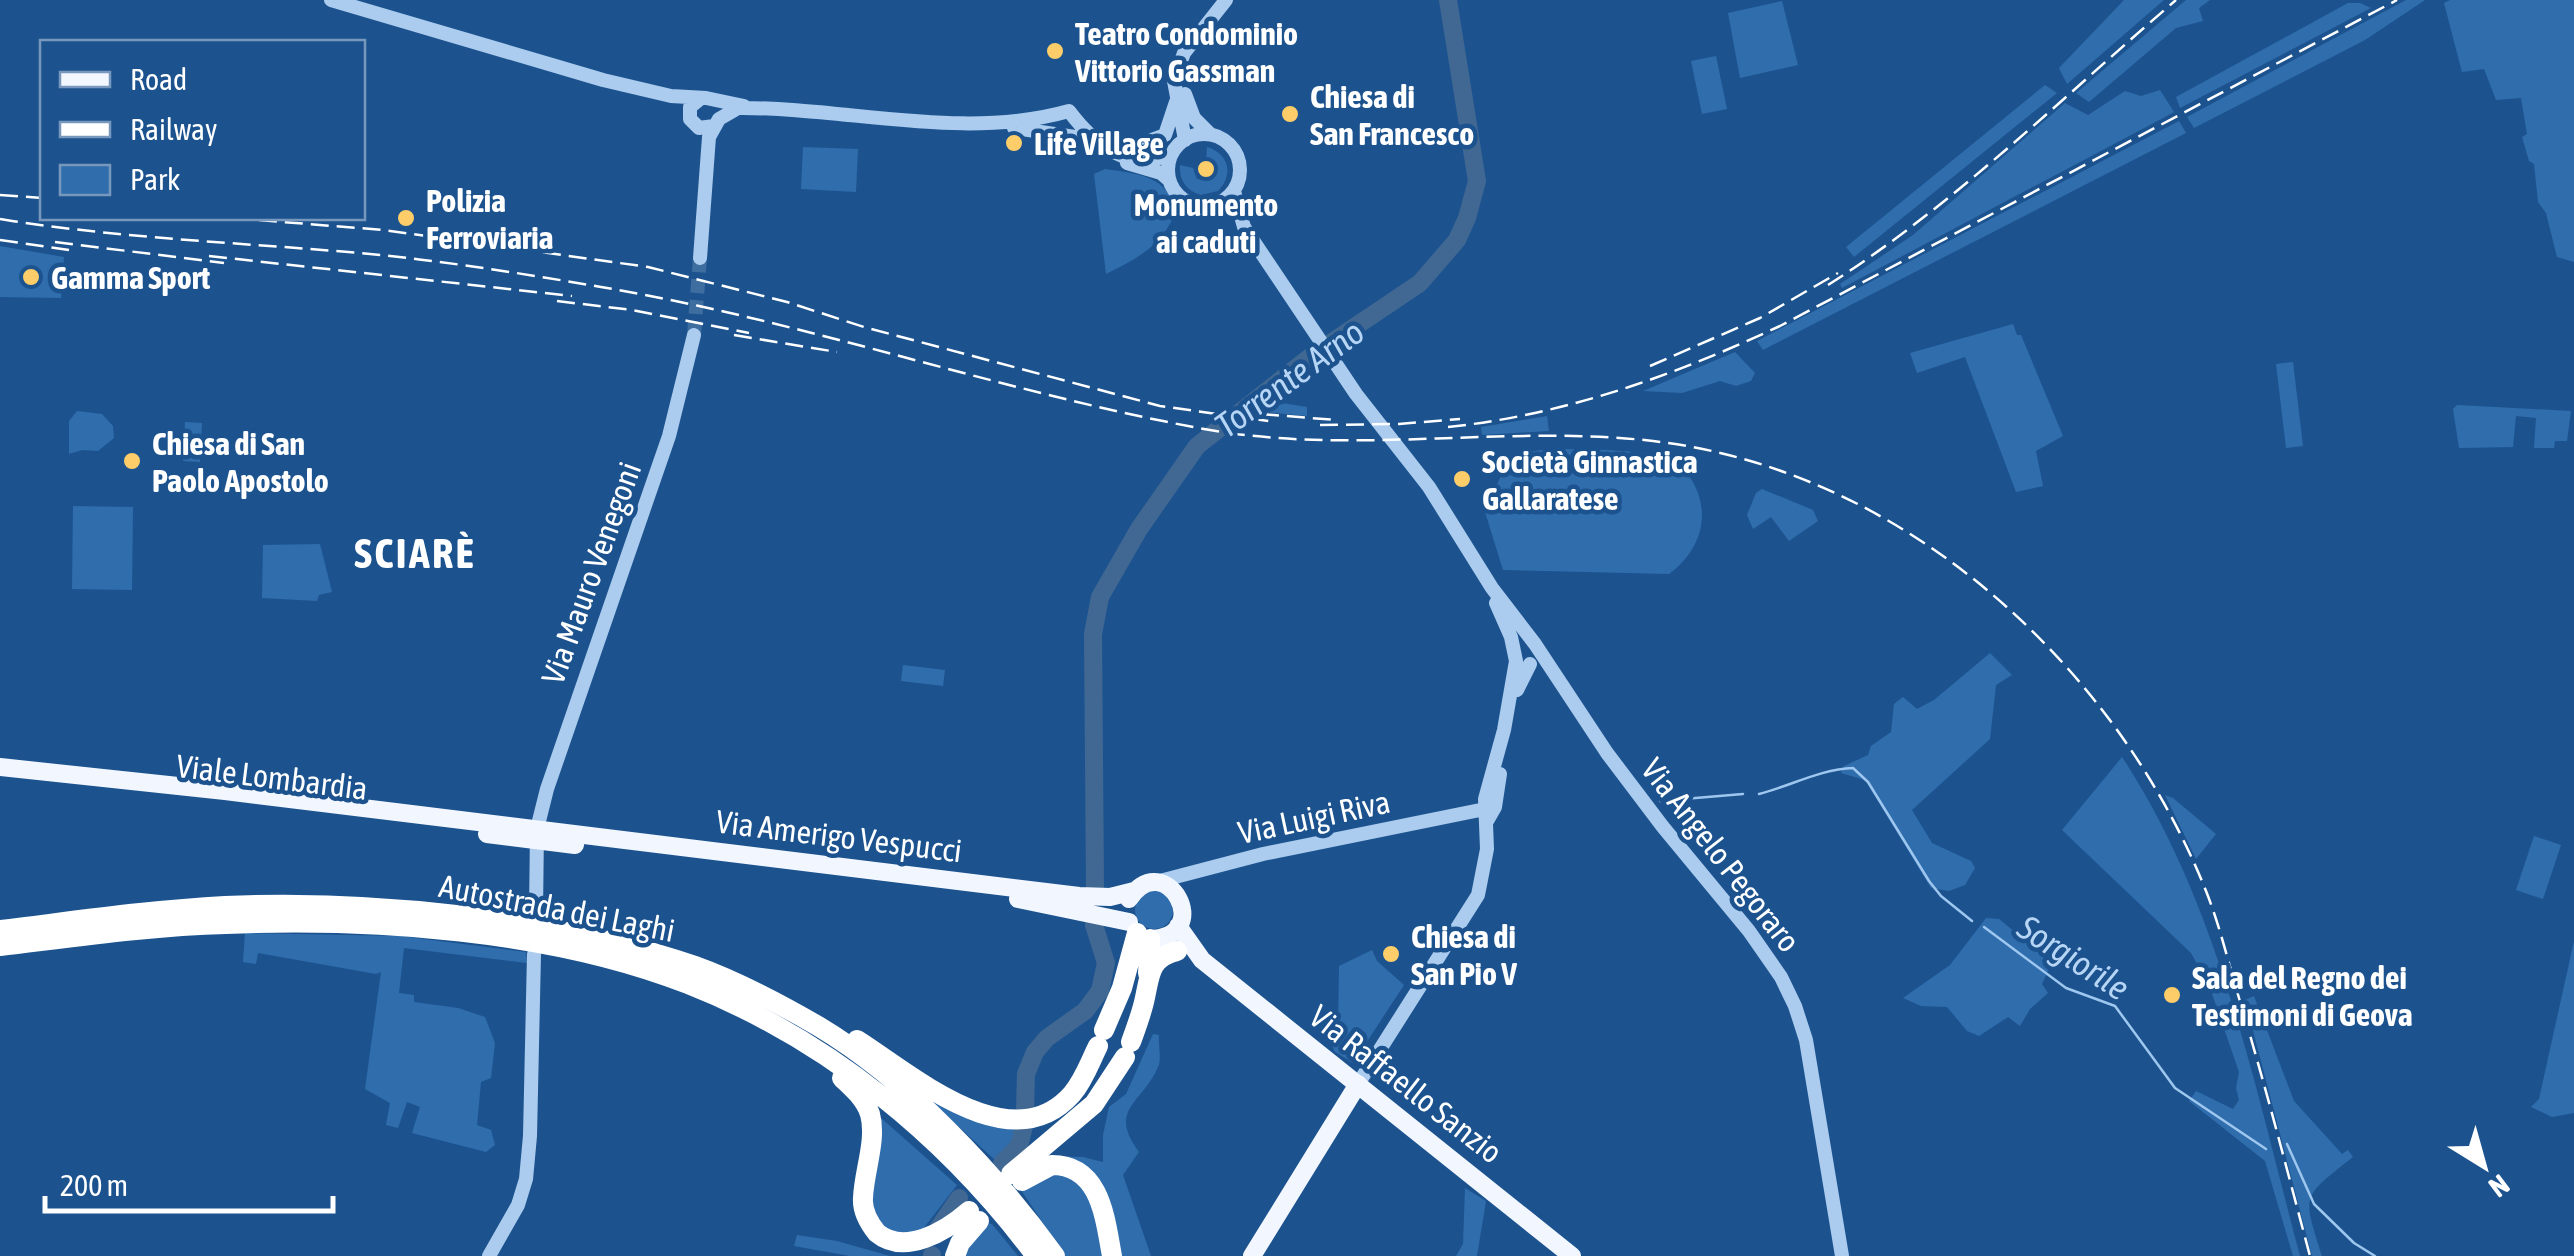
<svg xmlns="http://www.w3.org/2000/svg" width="2574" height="1256" font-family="'Asap Condensed',sans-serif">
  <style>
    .green { fill: #306dad }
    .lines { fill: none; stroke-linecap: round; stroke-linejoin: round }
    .stream { stroke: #9ec7ef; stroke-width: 2.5 }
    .river { stroke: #416893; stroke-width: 18 }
    .minor-tunnel { stroke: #3e6da0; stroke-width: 14; stroke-dasharray: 14 7; stroke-linecap: butt }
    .minor { stroke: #abccee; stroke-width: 14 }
    .major { stroke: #f2f7ff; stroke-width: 18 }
    .highway { stroke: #fff; stroke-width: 20 }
    .rail { stroke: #fff; stroke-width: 2.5; stroke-dasharray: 18 8; stroke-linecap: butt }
    .poi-dot { fill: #fdcd69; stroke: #1c538f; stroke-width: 4 }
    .labels { text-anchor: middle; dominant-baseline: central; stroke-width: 9; stroke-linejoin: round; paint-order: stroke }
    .poi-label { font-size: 32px; font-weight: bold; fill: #fff; stroke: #1c538f; text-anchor: start }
    .street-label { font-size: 32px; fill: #fff; stroke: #1c538f }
    .water-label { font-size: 35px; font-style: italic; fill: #b7d5f5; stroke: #1c538f }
    .district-label { font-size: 42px; font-weight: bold; letter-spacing: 2.5px; fill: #fff; stroke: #1c538f }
  </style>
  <rect width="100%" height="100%" fill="#1c538f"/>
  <path class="green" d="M 2124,0 L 2164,0 L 2067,84 L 2059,68 Z
    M 2186,0 L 2210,0 L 2199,8 L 2203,21 L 2176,28 L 2089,102 L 2076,93 Z
    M 2406,0 L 2425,0 L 2365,40 L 2194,128 L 2187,117 Z
    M 2450,0 L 2574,0 L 2574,262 L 2557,257 L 2546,213 L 2538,202 L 2534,164 L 2529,161 L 2522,137 L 2527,134 L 2521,98 L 2496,100 L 2484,69 L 2462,72 L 2444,3 Z
    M 1782,1 L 1798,65 L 1740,78 L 1728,13 Z
    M 2348,3 L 2360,3 L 2371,8 L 2180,108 L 2176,97 Z
    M 1716,56 L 1727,109 L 1702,114 L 1691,61 Z
    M 2045,85 L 2057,93 L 1854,257 L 1846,247 Z
    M 2160,90 L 2174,112 L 2165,117 L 1842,288 L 1840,284 L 1913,235 L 2065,103 L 2088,115 L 2125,91 L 2141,96 Z
    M 2179,121 L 2186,133 L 1763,350 L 1757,341 Z
    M 803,147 L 858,149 L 856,192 L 801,189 Z
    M 1207,147 C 1229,154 1234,174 1218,191 L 1201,195 C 1186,191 1179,180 1180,165 L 1193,168 L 1197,179 L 1209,180 L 1214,169 L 1206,160 Z
    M 1105,169 C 1138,174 1173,176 1174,216 C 1159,248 1136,259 1106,274 L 1094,174 Z
    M 0,246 L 64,257 L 61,298 L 0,297 Z
    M 2013,324 L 2017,335 L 2021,335 L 2063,436 L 2036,451 L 2043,486 L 2016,492 L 1965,357 L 1917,373 L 1910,353 Z
    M 1735,352 L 1755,373 L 1751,381 L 1736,386 L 1720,381 L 1682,393 L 1643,391 Z
    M 2293,362 L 2303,446 L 2286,448 L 2276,364 Z
    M 1291,378 L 1289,385 L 1270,401 L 1307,407 L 1307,416 L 1255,411 L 1250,407 Z
    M 2457,405 L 2571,411 L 2567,441 L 2555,441 L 2554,448 L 2534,448 L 2536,418 L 2516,416 L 2513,447 L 2459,448 L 2453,409 Z
    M 77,411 L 102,414 L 113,426 L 114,438 L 98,451 L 82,450 L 69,454 L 69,421 Z
    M 1547,416 L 1549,431 L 1482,435 L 1481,427 Z
    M 185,422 L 202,423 L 200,462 L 183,461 Z
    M 1549,449 C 1575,449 1653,449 1673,461 C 1691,472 1702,495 1702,515 C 1702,539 1688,560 1669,574 L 1503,570 L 1485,512 L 1507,462 L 1522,462 L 1521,453 Z
    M 1762,489 L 1813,510 L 1818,521 L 1789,541 L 1771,517 L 1753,529 L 1747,515 L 1756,493 Z
    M 73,506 L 133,507 L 132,590 L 72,589 Z
    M 320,544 L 332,592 L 319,595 L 317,601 L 262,598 L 263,545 Z
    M 1990,653 L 2012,675 L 1996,685 L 1990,739 L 1912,810 L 1932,843 L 1971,861 L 1975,868 L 1965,885 L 1949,891 L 1931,888 L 1865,780 L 1841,773 L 1844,766 L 1868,755 L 1871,746 L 1891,732 L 1894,704 L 1903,697 L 1917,709 L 1934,700 Z
    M 903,665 L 945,670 L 943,686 L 901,681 Z
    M 2122,757 C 2219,904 2255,1088 2300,1256 L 2293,1256 L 2265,1161 L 2189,1101 L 2196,1091 L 2233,1109 L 2239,1100 L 2236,1088 L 2239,1072 L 2210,988 L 2191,953 L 2062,830 Z
    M 2165,795 L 2173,798 L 2216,834 L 2196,859 Z
    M 2534,836 L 2561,845 L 2543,899 L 2516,890 Z
    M1135 910a19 19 0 1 1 38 0a19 19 0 1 1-38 0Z
    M 1986,918 L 1999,919 L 2052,962 L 2042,984 L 2048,993 L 2030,1009 L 2020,1026 L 2008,1017 L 1979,1036 L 1967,1031 L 1947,1007 L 1921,1006 L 1903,998 L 1950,965 Z
    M 245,933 L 400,936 L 526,952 L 527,963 L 404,948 L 399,993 L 414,995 L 414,1002 L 458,1008 L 485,1017 L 495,1043 L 491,1078 L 481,1082 L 477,1125 L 491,1130 L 495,1145 L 486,1152 L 412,1133 L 420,1107 L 407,1102 L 398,1128 L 386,1125 L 390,1103 L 365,1089 L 381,972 L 376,974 L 258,953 L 256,964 L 243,962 Z
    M 2574,941 L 2574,1113 L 2552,1117 L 2531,1107 L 2539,1099 Z
    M 1372,950 L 1377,961 L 1404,985 L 1353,1063 L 1334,1051 L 1332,1042 L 1338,1029 L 1339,966 Z
    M 2254,996 L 2294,1101 L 2342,1154 L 2348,1150 L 2353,1157 C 2301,1198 2302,1193 2322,1256 L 2312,1256 L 2245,1000 Z
    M 1153,1034 L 1159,1035 C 1158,1045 1162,1059 1158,1067 C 1142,1104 1107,1109 1139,1152 L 1123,1175 L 1151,1256 L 1119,1256 L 1104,1197 L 1043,1156 L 1083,1157 L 1103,1162 L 1103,1135 L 1109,1107 L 1126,1094 Z
    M 912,1084 L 1016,1125 L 1014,1138 L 995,1160 Z
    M 881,1118 L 957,1185 L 916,1238 L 881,1227 L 872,1205 Z
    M 1057,1170 L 1086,1189 L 1107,1256 L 1065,1256 L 1021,1190 Z
    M 1465,1188 L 1486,1201 L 1477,1256 L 1456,1256 L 1463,1244 Z
    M 986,1223 L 992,1224 L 1018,1256 L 962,1256 Z
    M 797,1235 L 837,1241 L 890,1256 L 850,1256 L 794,1246 Z"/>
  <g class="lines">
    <path class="stream" d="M 1759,794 C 1790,786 1821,769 1853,768 L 1868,782 L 1929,881 L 1941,896 L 1972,921
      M 1660,801 L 1743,794
      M 1984,927 L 2066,988 L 2115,1006 L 2175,1088 L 2266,1149
      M 2287,1144 L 2314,1204 L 2354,1243 L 2375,1256"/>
    <path class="river" d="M 1095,887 L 1093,634 L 1100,597 L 1139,529 L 1197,446 L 1310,357 L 1420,283 L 1457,240 L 1467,218 L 1477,181 L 1448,0
      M 1025,1111 L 1026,1074 L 1035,1052 L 1047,1038 L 1085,1011 L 1100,991 L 1106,963 L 1094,925
      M 1002,1163 L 1019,1146 L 1024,1126
      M 935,1233 L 959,1198
      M 932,1255 L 932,1256"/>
    <path class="minor-tunnel" d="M 694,335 L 700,258"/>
    <path class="minor" d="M 331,0 L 603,80 L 671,96 L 706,98 L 744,106
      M 1185,94 L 1194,118 L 1210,134
      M 701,98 L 690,107 L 690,119 L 699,128 L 714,126
      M 1014,128 L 1075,137 L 1094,147
      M1168 170a36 36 0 1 1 72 0a36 36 0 1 1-72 0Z
      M 1185,140 L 1174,81 L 1184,53 L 1226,0
      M 1116,153 L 1165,135 L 1176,102
      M 1127,163 L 1161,173 L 1169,180
      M 1234,191 L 1244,227 L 1356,394 L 1429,487 L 1492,588 L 1535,644 L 1607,753 L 1663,827 L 1749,931 L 1781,977 L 1795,1006 L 1806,1040 L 1842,1256
      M 700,258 L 709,137 L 719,119 L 738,108 C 847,107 962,141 1069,111 C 1093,143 1132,176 1173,152
      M 1517,690 L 1530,664
      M 1487,821 L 1495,807 L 1500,774
      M 1156,882 L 1263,854 L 1485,809
      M 536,913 L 537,829 L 547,789 L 669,436 L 694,335
      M 1358,1084 L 1478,895 L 1487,849 L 1485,799 L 1504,730 L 1516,661 L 1511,637 L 1496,603
      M 489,1256 L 518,1205 L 526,1179 L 530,1136 L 534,954"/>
    <path class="major" d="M 0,767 L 225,791 L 1079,896 L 1110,897 L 1134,891
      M 487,834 L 575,845
      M 1018,899 L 1129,922
      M 1129,899 C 1165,845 1217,937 1150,939
      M 1178,926 L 1202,960 L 1572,1256
      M 1252,1256 L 1358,1084"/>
    <path class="highway" d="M 0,930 C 75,921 150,910 225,906 C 373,900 555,918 695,966 C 737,981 780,1004 818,1026 C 907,1079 995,1173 1055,1256
      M 0,946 C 75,937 150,926 226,924 C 373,918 550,930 688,984 C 828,1039 947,1137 1036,1256
      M 1148,973 L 1150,939
      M 1104,1030 L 1122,988 L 1137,933
      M 857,1040 C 911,1074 1011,1163 1072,1094 C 1084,1080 1090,1062 1098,1046
      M 1131,1042 C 1136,1028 1141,1015 1144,1002 C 1150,977 1148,958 1177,951
      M 842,1078 C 853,1088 865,1099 870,1114 C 877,1140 864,1171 863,1198 C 862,1211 869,1223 877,1233 C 905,1256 946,1231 969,1211
      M 1011,1174 L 1094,1104 L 1125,1057
      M 1022,1181 L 1052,1165 C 1101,1165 1105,1219 1112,1256
      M 955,1256 L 960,1243 L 979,1221"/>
    <path class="rail" d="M 0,195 L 42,198
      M 233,218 L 383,230 L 648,267 L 787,302 L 864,327 L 1160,406 L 1275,422
      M 0,219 C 111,237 224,242 336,251 C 425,258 514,272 601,287 C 805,321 1001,392 1204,429 C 1353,456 1504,424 1653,441 C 1903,470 2115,664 2206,891 C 2220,926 2228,962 2239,998 C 2265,1084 2287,1170 2310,1256
      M 0,240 L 69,250
      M 55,242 L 224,263
      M 209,256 L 572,296
      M 1828,285 C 1954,205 2063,97 2176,0
      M 557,301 L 632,310 L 749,333
      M 734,335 L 837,352
      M 1650,366 L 1760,318 L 1838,273
      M 1261,414 L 1336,420
      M 1320,425 L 1399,424 L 1460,419
      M 1448,427 C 1565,415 1675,375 1780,326 L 2397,0"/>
  </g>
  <g class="poi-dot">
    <circle cx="1055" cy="51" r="10"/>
    <circle cx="1290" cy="114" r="10"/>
    <circle cx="1014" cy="143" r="10"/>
    <circle cx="1206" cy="169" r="10"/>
    <circle cx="406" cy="218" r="10"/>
    <circle cx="31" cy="277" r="10"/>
    <circle cx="132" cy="461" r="10"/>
    <circle cx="1462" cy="479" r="10"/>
    <circle cx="1391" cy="954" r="10"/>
    <circle cx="2172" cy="995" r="10"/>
  </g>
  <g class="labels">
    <g class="poi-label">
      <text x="1075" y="33">Teatro Condominio<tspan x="1075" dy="37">Vittorio Gassman</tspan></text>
      <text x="1310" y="96">Chiesa di<tspan x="1310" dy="37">San Francesco</tspan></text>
      <text x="1034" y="143">Life Village</text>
      <text x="426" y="200">Polizia<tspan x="426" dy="37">Ferroviaria</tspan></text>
      <text x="1206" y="204" text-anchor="middle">Monumento<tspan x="1206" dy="37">ai caduti</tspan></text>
      <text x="51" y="277">Gamma Sport</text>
      <text x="152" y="443">Chiesa di San<tspan x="152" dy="37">Paolo Apostolo</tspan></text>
      <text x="1482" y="461">Società Ginnastica<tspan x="1482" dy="37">Gallaratese</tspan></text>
      <text x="1411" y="936">Chiesa di<tspan x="1411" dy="37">San Pio V</tspan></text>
      <text x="2192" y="977">Sala del Regno dei<tspan x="2192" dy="37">Testimoni di Geova</tspan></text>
    </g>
    <g class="street-label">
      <text transform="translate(591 573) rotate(-70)">Via Mauro Venegoni</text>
      <text transform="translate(272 777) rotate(7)">Viale Lombardia</text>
      <text transform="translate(1314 817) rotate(-12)">Via Luigi Riva</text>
      <text transform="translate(839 836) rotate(7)">Via Amerigo Vespucci</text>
      <text transform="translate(1721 855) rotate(52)">Via Angelo Pegoraro</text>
      <text transform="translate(557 908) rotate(11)">Autostrada dei Laghi</text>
      <text transform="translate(1406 1084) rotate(38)">Via Raffaello Sanzio</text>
    </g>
    <g class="water-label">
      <text transform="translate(1289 378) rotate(-36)">Torrente Arno</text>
      <text transform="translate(2074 957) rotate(33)">Sorgiorile</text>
    </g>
    <g class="district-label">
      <text x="415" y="553">SCIARÈ</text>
    </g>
  </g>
  <rect x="40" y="40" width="325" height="180" fill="#1c538f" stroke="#7798bc" stroke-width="2.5"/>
  <rect x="60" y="72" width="50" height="15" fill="#f2f7ff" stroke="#7798bc" stroke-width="2.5"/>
  <text x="130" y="90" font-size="30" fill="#ffffff">Road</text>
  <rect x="60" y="122" width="50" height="15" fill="#ffffff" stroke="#7798bc" stroke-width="2.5"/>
  <text x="130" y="140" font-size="30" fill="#ffffff">Railway</text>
  <rect x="60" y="165" width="50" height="30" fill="#306dad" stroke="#7798bc" stroke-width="2.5"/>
  <text x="130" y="190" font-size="30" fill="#ffffff">Park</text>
  <g transform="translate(2484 1166) rotate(143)" stroke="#1c538f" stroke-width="8" paint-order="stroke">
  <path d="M0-8L18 38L0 25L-18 38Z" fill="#ffffff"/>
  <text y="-15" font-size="28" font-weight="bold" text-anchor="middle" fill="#ffffff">N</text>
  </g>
  <path d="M45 1196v15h288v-15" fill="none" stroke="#ffffff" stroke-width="5"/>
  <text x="60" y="1196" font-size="30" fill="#ffffff" stroke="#1c538f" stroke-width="8" paint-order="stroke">200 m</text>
</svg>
